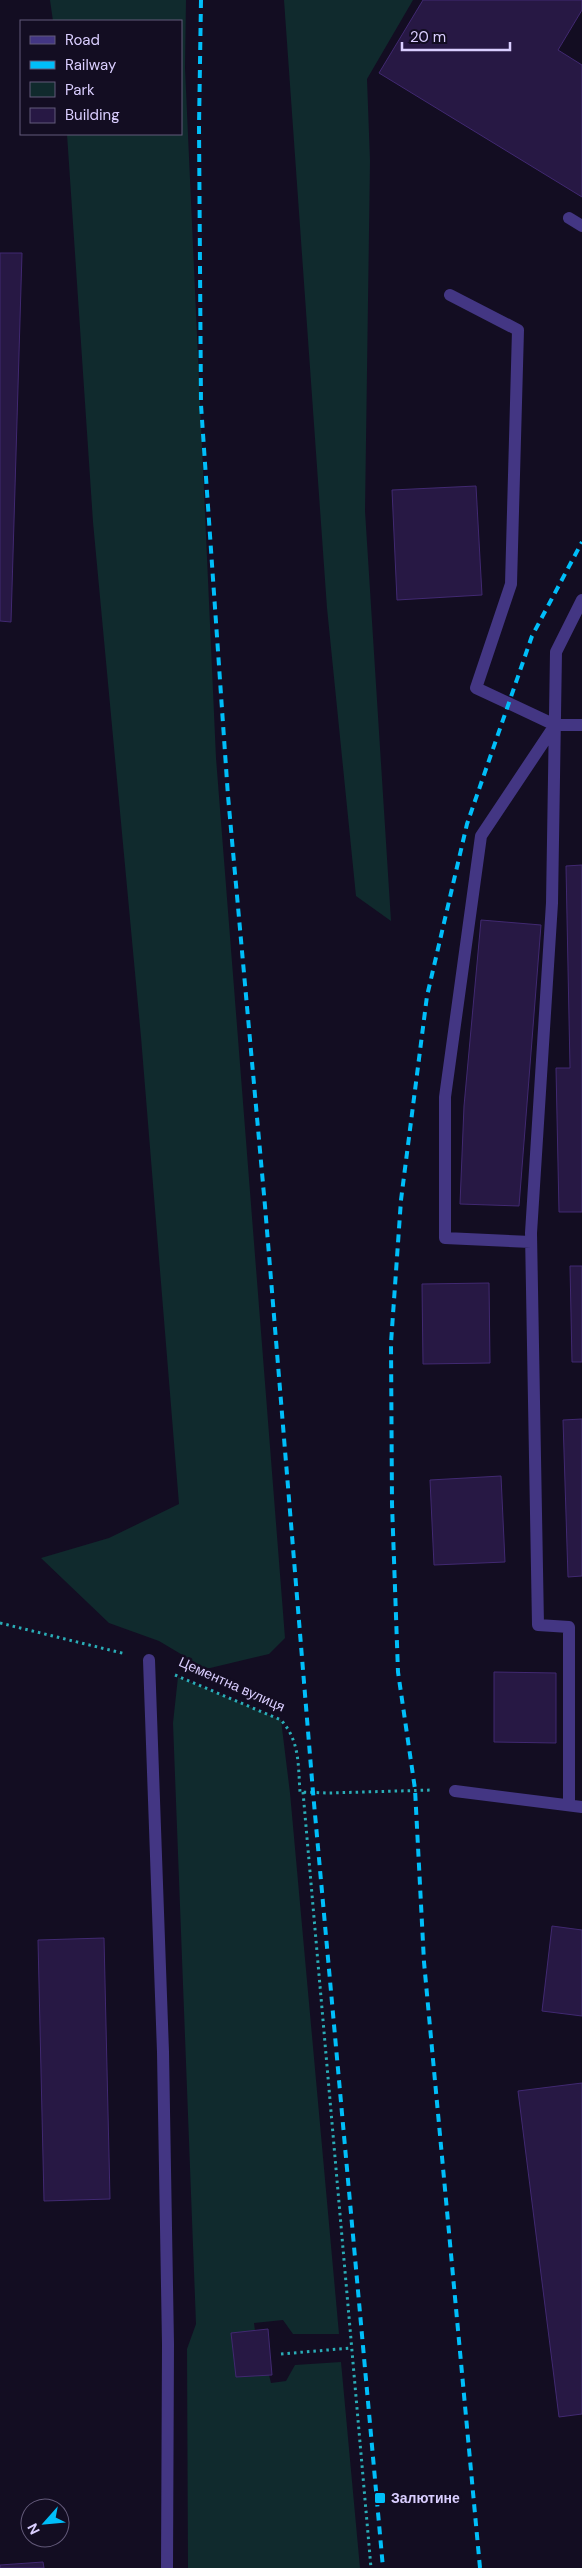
<svg xmlns="http://www.w3.org/2000/svg" width="582" height="2568" font-family="'DM Sans',sans-serif">
  <style>
    .green { fill: #102a2d }
    .building { fill: #271844; stroke: #412971 }
    .lines { fill: none; stroke-linecap: round; stroke-linejoin: round }
    .path { stroke: #2aadb7; stroke-width: 3; stroke-dasharray: 2.5 4; stroke-linecap: butt }
    .minor { stroke: #433683; stroke-width: 12 }
    .rail { stroke: #00bef9; stroke-width: 4; stroke-dasharray: 8 6; stroke-linecap: butt }
    .poi-dot { fill: #00bef9; stroke: #130d22; stroke-width: 2 }
    .labels { text-anchor: middle; dominant-baseline: central; stroke-width: 5; stroke-linejoin: round; paint-order: stroke }
    .street-label { font-size: 14px; fill: #daceff; stroke: #130d22 }
    .poi-label { font-size: 14px; font-weight: bold; fill: #daceff; stroke: #130d22; text-anchor: start }
  </style>
  <rect width="100%" height="100%" fill="#130d22"/>
  <path class="green" d="M 50,0 L 186,0 L 185,68 L 216,758 L 285,1638 L 269,1654 L 206,1669 L 159,1641 L 109,1623 L 41,1558 L 109,1538 L 179,1504 L 141,1037 L 93,522 L 67,134 L 181,134 L 181,21 L 53,21 Z
    M 284,0 L 413,0 L 367,79 L 370,161 L 365,511 L 391,921 L 356,896 L 327,608 Z
    M 178,1677 L 281,1720 L 290,1793 L 339,2334 L 293,2334 L 283,2320 L 254,2323 L 255,2331 L 231,2333 L 236,2377 L 269,2375 L 271,2383 L 286,2381 L 295,2365 L 341,2362 L 360,2568 L 188,2568 L 187,2349 L 196,2324 L 173,1723 Z"/>
  <path class="building" d="M 423,0 L 582,0 L 582,10 L 558,50 L 582,65 L 582,197 L 379,73 Z
    M 0,253 L 22,253 L 11,622 L 0,621 Z
    M 476,486 L 482,595 L 397,600 L 392,490 Z
    M 582,865 L 582,1212 L 559,1212 L 556,1068 L 570,1068 L 566,866 Z
    M 481,920 L 541,925 L 519,1206 L 460,1204 L 464,1106 Z
    M 570,1266 L 582,1266 L 582,1362 L 572,1362 Z
    M 489,1283 L 490,1363 L 423,1364 L 422,1284 Z
    M 582,1419 L 582,1576 L 568,1577 L 563,1420 Z
    M 501,1476 L 505,1562 L 434,1565 L 430,1480 Z
    M 494,1672 L 556,1673 L 556,1743 L 494,1742 Z
    M 552,1926 L 582,1930 L 582,2016 L 542,2011 Z
    M 104,1938 L 110,2199 L 44,2201 L 38,1940 Z
    M 582,2083 L 582,2414 L 559,2417 L 518,2091 Z
    M 268,2329 L 272,2375 L 236,2377 L 231,2333 Z
    M 43,2562 L 44,2568 L 0,2568 L 0,2565 Z"/>
  <g class="lines">
    <path class="path" d="M 0,1623 L 126,1654
      M 175,1675 L 281,1720 C 300,1741 298,1765 300,1792 L 329,1793 L 432,1790
      M 303,1792 L 371,2568
      M 281,2354 L 351,2348"/>
    <path class="minor" d="M 569,218 L 582,226
      M 450,295 L 518,330 L 511,584 L 476,688 L 555,725
      M 531,1242 L 445,1238 L 445,1097 L 481,836 L 555,725 L 582,725
      M 149,1660 L 163,2052 L 168,2344 L 167,2568
      M 455,1791 L 582,1807
      M 569,1804 L 569,1627 L 538,1625 L 531,1233 L 552,903 L 556,652 L 582,600"/>
    <path class="rail" d="M 201,0 L 199,126 L 201,405 L 228,796 L 265,1206 L 313,1792 L 383,2568
      M 480,2568 L 424,1962 L 415,1789 L 398,1672 L 392,1504 L 391,1343 L 401,1200 L 427,996 L 467,824 L 532,636 L 582,542"/>
  </g>
  <rect class="poi-dot" x="374" y="2492" width="12" height="12" rx="2.5"/>
  <g class="labels">
    <g class="street-label">
      <text transform="translate(232 1684) rotate(24)">Цементна вулиця</text>
    </g>
    <g class="poi-label">
      <text x="391" y="2498">Залютине</text>
    </g>
  </g>
  <rect x="20" y="20" width="162" height="115" fill="#130d22" stroke="#635a7a"/>
  <rect x="30" y="36" width="25" height="8" fill="#433683" stroke="#635a7a"/>
  <text x="65" y="45" font-size="15" fill="#daceff">Road</text>
  <rect x="30" y="61" width="25" height="8" fill="#00bef9" stroke="#635a7a"/>
  <text x="65" y="70" font-size="15" fill="#daceff">Railway</text>
  <rect x="30" y="82" width="25" height="15" fill="#102a2d" stroke="#635a7a"/>
  <text x="65" y="95" font-size="15" fill="#daceff">Park</text>
  <rect x="30" y="108" width="25" height="15" fill="#271844" stroke="#635a7a"/>
  <text x="65" y="120" font-size="15" fill="#daceff">Building</text>
  <g transform="translate(45 2523) rotate(243)"><circle r="24" fill="#130d22" stroke="#635a7a"/>
  <path d="M0-4L9 19L0 12L-9 19Z" fill="#00bef9"/>
  <text y="-8" font-size="14" font-weight="bold" text-anchor="middle" fill="#daceff">N</text>
  </g>
  <path d="M402 42v8h108v-8" fill="none" stroke="#daceff" stroke-width="2.5"/>
  <text x="410" y="42" font-size="15" fill="#daceff" stroke="#130d22" stroke-width="4" paint-order="stroke">20 m</text>
</svg>
